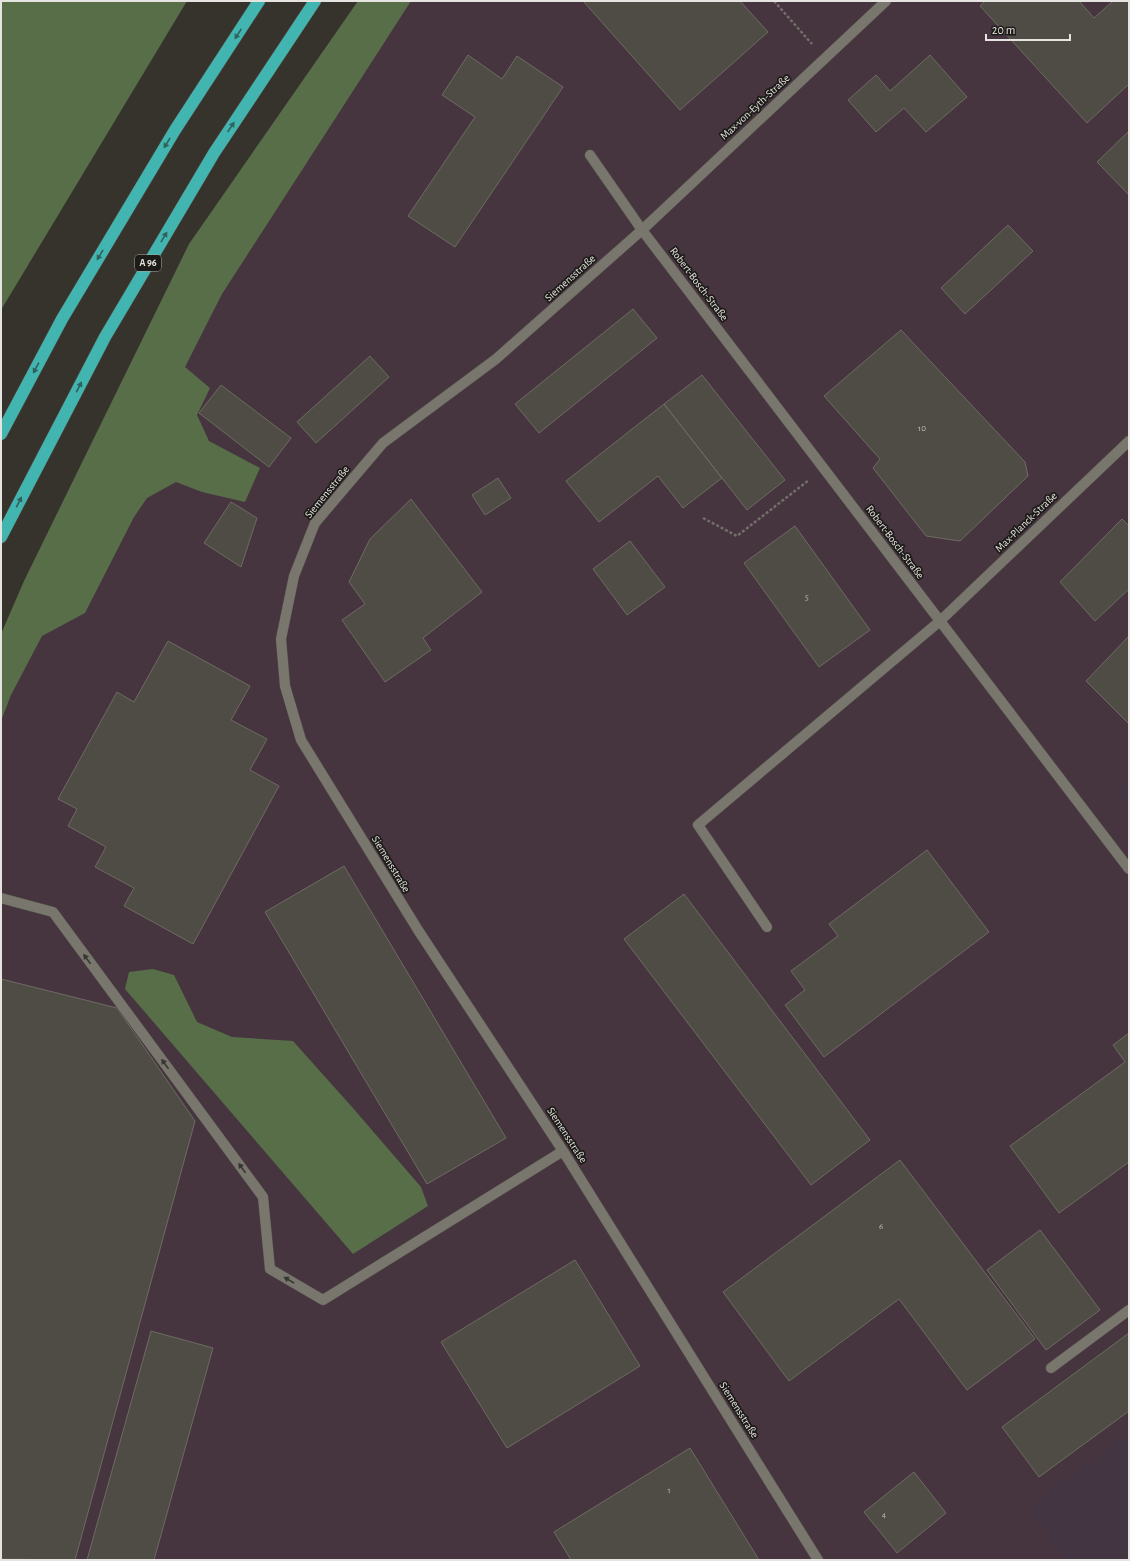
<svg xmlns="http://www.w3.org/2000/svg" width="1130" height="1561" font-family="'Alegreya Sans',sans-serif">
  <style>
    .commercial { fill: #46353f }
    .industrial { fill: #443542 }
    .forest { fill: #576e49 }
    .building { fill: #4e4c44; stroke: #6e6b63 }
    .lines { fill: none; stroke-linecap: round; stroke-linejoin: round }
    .minor-casing { stroke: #514f49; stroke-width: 11 }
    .highway-casing { stroke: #514f49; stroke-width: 13 }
    .path { stroke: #726f69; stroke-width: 2.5; stroke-dasharray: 3 2; stroke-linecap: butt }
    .minor { stroke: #79766e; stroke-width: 10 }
    .highway { stroke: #43b5b0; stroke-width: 12 }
    .oneway { fill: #2e605c }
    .oneway2 { fill: #383632 }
    .labels { text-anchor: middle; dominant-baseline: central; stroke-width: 3.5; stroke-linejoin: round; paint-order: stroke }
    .number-label { font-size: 9px; fill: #c0beb9 }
    .shield { fill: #1c1b18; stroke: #a9a8a4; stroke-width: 1 }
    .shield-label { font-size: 10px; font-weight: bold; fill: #e6e4e0 }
    .street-label { font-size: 11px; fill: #e6e4e0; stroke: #1c1b18 }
  </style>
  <rect width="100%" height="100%" fill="#36332c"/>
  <path class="commercial" d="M 358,1 L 1129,1 L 1129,1560 L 1,1560 L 1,679 L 24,581 L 189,244 Z"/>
  <path class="industrial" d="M 1129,778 L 1129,811 L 1115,791 Z
    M 1129,1433 L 1129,1560 L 1064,1560 L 1029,1506 Z"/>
  <path class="forest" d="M 1,1 L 187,1 L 1,310 Z
    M 358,1 L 411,1 L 222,294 L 185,367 L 210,388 L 197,415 L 209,441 L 260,468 L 245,502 L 202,492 L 176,482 L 147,498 L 134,517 L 85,613 L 42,636 L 11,695 L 1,721 L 1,634 L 24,581 L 189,244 Z
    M 153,969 L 174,975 L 197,1022 L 232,1037 L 293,1041 L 352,1107 L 421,1187 L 428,1206 L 353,1254 L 125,989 L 129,972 Z"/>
  <path class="building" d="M 583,1 L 740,1 L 768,32 L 680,110 Z
    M 985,1 L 1079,1 L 1094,18 L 1113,1 L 1129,1 L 1129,84 L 1087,123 L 980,6 Z
    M 468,55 L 502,79 L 517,56 L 563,87 L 455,247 L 408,216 L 475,117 L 442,95 Z
    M 930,55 L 967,97 L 926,132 L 904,108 L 876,132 L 848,100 L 876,75 L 890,91 Z
    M 1129,131 L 1129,195 L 1097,162 Z
    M 1008,225 L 1033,251 L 965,314 L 941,288 Z
    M 633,309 L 657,338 L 539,433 L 515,404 Z
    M 901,330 L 1025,462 L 1028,476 L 960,541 L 926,536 L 873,468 L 880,459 L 824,396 Z
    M 370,356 L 389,377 L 316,443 L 297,422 Z
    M 702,375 L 785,480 L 747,510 L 664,404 Z
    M 221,385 L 291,438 L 269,467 L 199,413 Z
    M 664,404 L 722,478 L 683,508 L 658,476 L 599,522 L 566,481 Z
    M 498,478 L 511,498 L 485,515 L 472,495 Z
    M 411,499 L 482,592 L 423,638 L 431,650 L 385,682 L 342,620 L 365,604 L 349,582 L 370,539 Z
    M 231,502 L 257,518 L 241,567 L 204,543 Z
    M 1122,519 L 1129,526 L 1129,589 L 1095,621 L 1060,582 Z
    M 795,526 L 870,630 L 819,667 L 744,563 Z
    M 630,541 L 665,587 L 627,615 L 593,569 Z
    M 1129,636 L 1129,724 L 1086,681 Z
    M 168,641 L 250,686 L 231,720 L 267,739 L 250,770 L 279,786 L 193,944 L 124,906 L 134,888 L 95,867 L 106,847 L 68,826 L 77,809 L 58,799 L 117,692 L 134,702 Z
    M 927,850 L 989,932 L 824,1057 L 785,1005 L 805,990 L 791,971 L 838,936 L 829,924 Z
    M 344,866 L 506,1138 L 427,1184 L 265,912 Z
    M 684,894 L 870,1140 L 811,1185 L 624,939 Z
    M 1,979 L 117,1008 L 195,1121 L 75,1560 L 1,1559 Z
    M 1129,1033 L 1129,1162 L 1059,1213 L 1010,1146 L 1125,1062 L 1113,1045 Z
    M 900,1160 L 1035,1339 L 967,1390 L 899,1299 L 789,1381 L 723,1292 Z
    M 1040,1230 L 1100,1310 L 1046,1350 L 987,1270 Z
    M 575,1260 L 640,1366 L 507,1448 L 441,1342 Z
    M 151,1331 L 213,1348 L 154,1560 L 87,1560 Z
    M 1129,1333 L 1129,1411 L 1039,1477 L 1002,1427 Z
    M 690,1448 L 759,1560 L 571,1560 L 554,1532 Z
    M 914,1472 L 946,1513 L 897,1553 L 864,1512 Z"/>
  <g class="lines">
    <g class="minor-casing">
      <path id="minor" d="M 590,155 L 642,230 L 1129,869
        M 1,898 L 53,912 L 263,1197 L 270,1269 L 323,1300 L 563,1151
        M 767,927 L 698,825 L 940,621 L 1129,441
        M 1051,1368 L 1129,1310
        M 818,1560 L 563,1151 L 418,930 L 301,740 L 285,686 L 281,639 L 294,576 L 315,523 L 383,443 L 496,359 L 642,230 L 886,1"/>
    </g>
    <g class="highway-casing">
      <path id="highway" d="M 1,434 L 62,319 L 175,130 L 259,1
        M 1,537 L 105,337 L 214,153 L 315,1"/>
    </g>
    <path class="path" d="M 774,1 L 812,44
      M 703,518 L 737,536 L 809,480"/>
    <use href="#minor" class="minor"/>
    <use href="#highway" class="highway"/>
  </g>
  <defs><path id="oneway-solid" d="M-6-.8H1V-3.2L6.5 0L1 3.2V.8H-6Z"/></defs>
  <g class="oneway">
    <use href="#oneway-solid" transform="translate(238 34) rotate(123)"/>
    <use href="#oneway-solid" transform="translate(231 127) rotate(-56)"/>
    <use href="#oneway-solid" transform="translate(167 143) rotate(121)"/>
    <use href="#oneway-solid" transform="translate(164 237) rotate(-59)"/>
    <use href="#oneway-solid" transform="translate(100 255) rotate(121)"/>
    <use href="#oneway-solid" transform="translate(36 368) rotate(118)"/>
    <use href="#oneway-solid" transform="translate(79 387) rotate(-63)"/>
    <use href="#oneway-solid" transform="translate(19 502) rotate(-63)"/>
  </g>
  <g class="oneway2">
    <use href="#oneway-solid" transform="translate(87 959) rotate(-126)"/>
    <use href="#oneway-solid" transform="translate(165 1064) rotate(-126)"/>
    <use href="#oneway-solid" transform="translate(242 1168) rotate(-126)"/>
    <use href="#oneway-solid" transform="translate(289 1280) rotate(-149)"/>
  </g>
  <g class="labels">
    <g class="number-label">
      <text x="922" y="428">10</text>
      <text x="807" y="597">5</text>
      <text x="881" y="1226">6</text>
      <text x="669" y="1490">1</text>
      <text x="884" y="1514">4</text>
    </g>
    <rect class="shield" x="135" y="255" width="26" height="16" rx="3"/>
    <g class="shield-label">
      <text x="148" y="263">A 96</text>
    </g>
    <g class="street-label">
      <text transform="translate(755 107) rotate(-43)">Max-von-Eyth-Straße</text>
      <text transform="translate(570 278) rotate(-42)">Siemensstraße</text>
      <text transform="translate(699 284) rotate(53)">Robert-Bosch-Straße</text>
      <text transform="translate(327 492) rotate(-51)">Siemensstraße</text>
      <text transform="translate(1026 522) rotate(-44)">Max-Planck-Straße</text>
      <text transform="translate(895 542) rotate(53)">Robert-Bosch-Straße</text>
      <text transform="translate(391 864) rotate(59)">Siemensstraße</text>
      <text transform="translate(567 1135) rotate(57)">Siemensstraße</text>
      <text transform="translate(739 1410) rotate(58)">Siemensstraße</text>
    </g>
  </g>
  <rect width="1130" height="1561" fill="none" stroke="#e6e4e0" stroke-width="4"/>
  <path d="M986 34v6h84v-6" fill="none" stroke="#e6e4e0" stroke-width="2"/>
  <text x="992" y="34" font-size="12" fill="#e6e4e0" stroke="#1c1b18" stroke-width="3" paint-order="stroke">20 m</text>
</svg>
